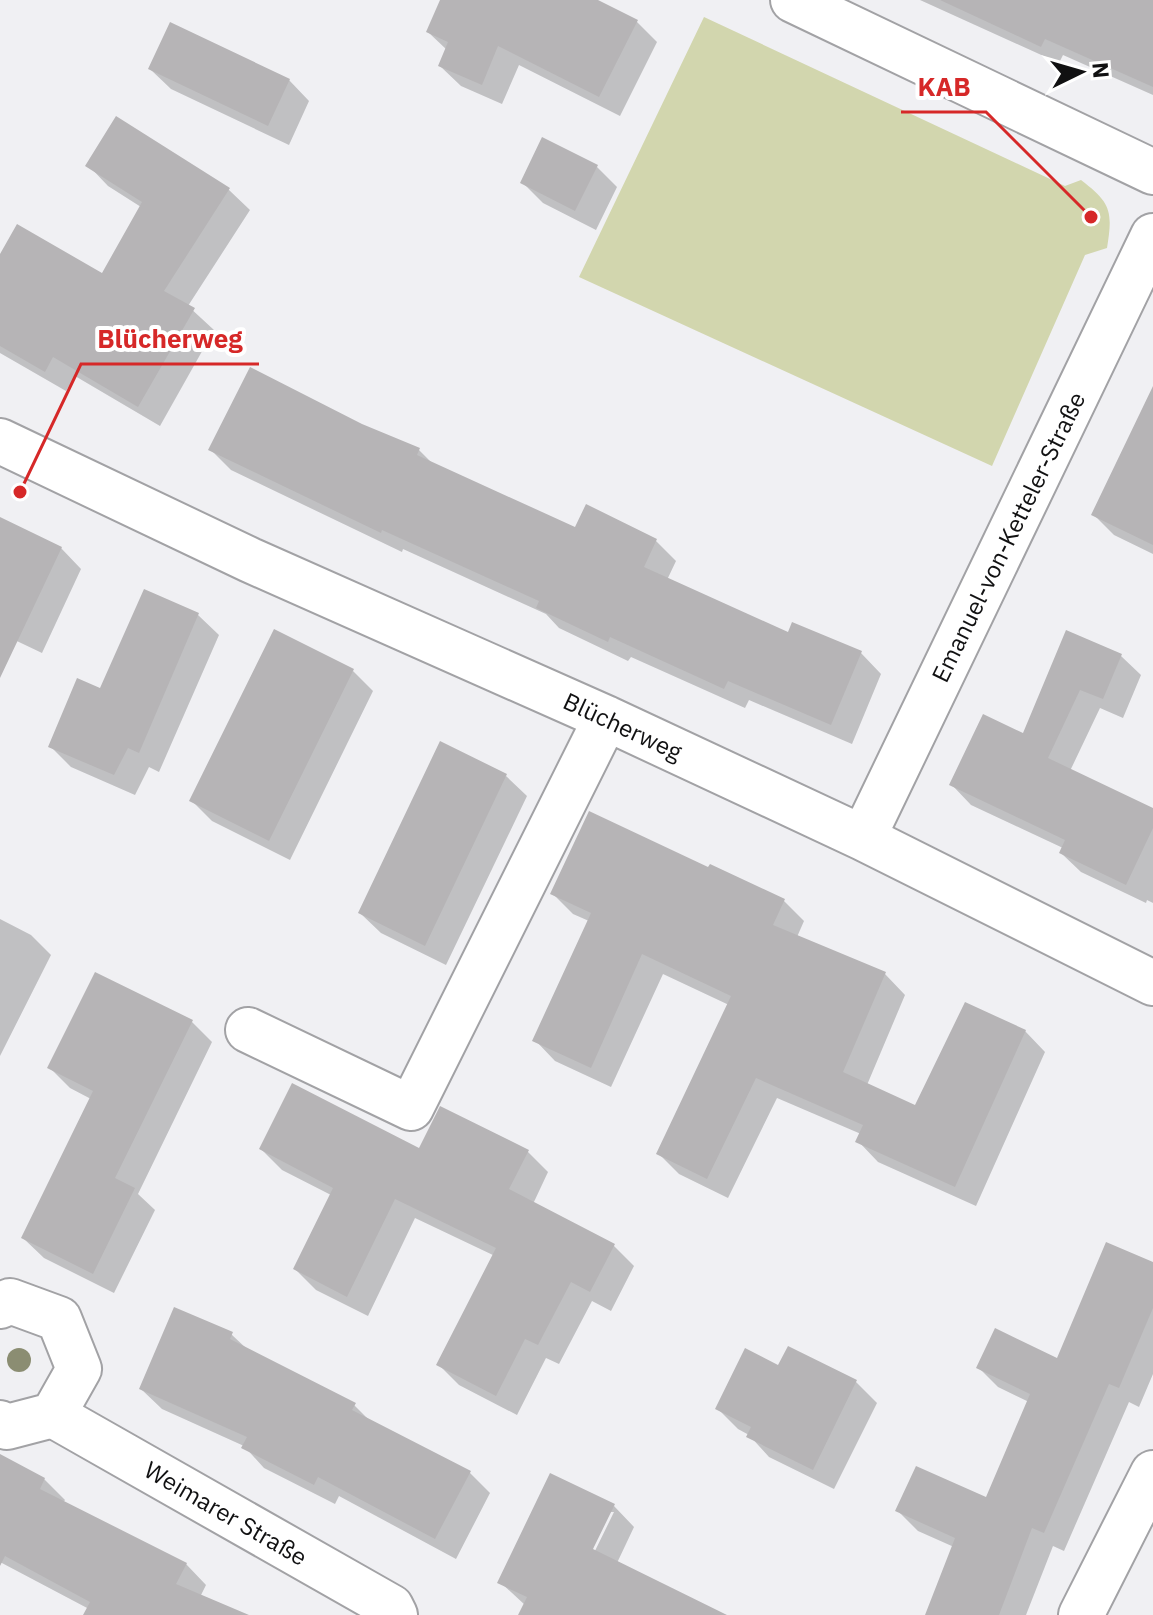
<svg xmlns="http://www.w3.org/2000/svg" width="1153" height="1615" font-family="'IBM Plex Sans',sans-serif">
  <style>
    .green { fill: #d2d6ae }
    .shadow { fill: #0003; fill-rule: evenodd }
    .building { fill: #b6b4b6 }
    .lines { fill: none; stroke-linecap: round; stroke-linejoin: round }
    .minor-casing { stroke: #a2a2a5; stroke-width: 48 }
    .minor { stroke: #fff; stroke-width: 44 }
    .tree { fill: #8b8d72 }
    .labels { text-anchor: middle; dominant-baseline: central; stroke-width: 8; stroke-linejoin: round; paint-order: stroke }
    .street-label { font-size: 24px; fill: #111112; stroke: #fff }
    .leader { fill: none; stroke: #d62828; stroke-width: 3 }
    .callout-dot { fill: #d62828; stroke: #fff; stroke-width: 3 }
    .callout-label { font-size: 26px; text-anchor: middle; font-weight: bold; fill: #d62828; stroke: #fff; stroke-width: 8; stroke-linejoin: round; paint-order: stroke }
  </style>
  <rect width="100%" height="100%" fill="#f0f0f3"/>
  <path class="green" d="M 704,17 L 1065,186 L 1081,180 C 1111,203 1113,211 1107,248 L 1085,255 L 992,466 L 579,277 Z"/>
  <path class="shadow" d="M 442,0 L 594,0 L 637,22 L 657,42 L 620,116 L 519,65 L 502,104 L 461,86 L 440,66 L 447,50 L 428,32 Z
    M 920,0 L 1153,0 L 1153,95 L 1063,55 L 1059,63 Z
    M 150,69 L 289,80 L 309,101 L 289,145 L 171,89 Z
    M 117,118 L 229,190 L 250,210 L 188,306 L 214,330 L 160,426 L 75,376 L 66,391 L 0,353 L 0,258 L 103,276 L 141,207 L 108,186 L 88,165 Z
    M 597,167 L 617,187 L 596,230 L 543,203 L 522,182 Z
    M 1153,392 L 1153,554 L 1114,535 L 1094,515 Z
    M 361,426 L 419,450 L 434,465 L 576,530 L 656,541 L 676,561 L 667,580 L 789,635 L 861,653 L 881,674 L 852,744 L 749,700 L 745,708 L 631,657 L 628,661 L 559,628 L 546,614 L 403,549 L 402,552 L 231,470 L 210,449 Z
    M 0,519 L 61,548 L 81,569 L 42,653 L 0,633 Z
    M 198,615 L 219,635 L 159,772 L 149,767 L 135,795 L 71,767 L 50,746 L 102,690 Z
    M 1121,656 L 1141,675 L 1123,718 L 1100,708 L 1070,771 L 1153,810 L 1153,903 L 1147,900 L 1146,903 L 1081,872 L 1061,853 L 1063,848 L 971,805 L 952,785 L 1024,735 Z
    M 353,671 L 373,691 L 290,860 L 212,821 L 192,801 Z
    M 506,776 L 527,796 L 446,965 L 381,933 L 360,913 Z
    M 709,870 L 784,901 L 804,921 L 797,937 L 885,974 L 905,995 L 867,1085 L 916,1108 L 1025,1031 L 1045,1052 L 976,1206 L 878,1162 L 858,1141 L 861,1134 L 777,1098 L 728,1198 L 679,1174 L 658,1153 L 729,1005 L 663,974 L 611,1087 L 555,1061 L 535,1040 L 589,921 L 573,914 L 552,893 Z
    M 0,919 L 31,935 L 51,955 L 0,1056 Z
    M 192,1022 L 212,1042 L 138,1194 L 155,1210 L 114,1293 L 44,1258 L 23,1238 L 91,1099 L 70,1088 L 50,1068 Z
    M 261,1149 L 527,1151 L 548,1172 L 533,1204 L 614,1246 L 634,1266 L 611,1311 L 592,1301 L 559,1364 L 546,1358 L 517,1415 L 459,1385 L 439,1365 L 495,1256 L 415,1218 L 368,1316 L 316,1290 L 295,1269 L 331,1195 L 282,1170 Z
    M 1153,1264 L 1153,1374 L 1139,1407 L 1129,1402 L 1064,1551 L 1053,1546 L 1026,1615 L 927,1615 L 954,1547 L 918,1531 L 898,1511 L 987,1499 L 1029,1402 L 998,1387 L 978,1367 L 1058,1360 Z
    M 231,1334 L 248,1350 L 354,1405 L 372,1423 L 470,1473 L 490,1493 L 456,1559 L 339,1496 L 335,1504 L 264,1468 L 244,1446 L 162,1409 L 141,1389 Z
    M 789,1348 L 856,1382 L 877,1403 L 834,1489 L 769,1457 L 749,1435 L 738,1429 L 718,1409 L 779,1367 Z
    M 0,1456 L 44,1479 L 65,1500 L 63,1503 L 186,1564 L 206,1585 L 200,1597 L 244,1615 L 86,1615 L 89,1609 L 0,1562 Z
    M 614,1506 L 634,1527 L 617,1563 L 723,1615 L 520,1615 L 525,1605 L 500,1582 ZM 609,1512 L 614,1512 L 591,1559 L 587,1557 Z"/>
  <path class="building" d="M 440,0 L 598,0 L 638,20 L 599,97 L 498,46 L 482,85 L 438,66 L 448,42 L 426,32 Z
    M 940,0 L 1153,0 L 1153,87 L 1045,39 L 1041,47 Z
    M 170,22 L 290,79 L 268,126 L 148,69 Z
    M 116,116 L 230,188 L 164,291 L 195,308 L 138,407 L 53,357 L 45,372 L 0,346 L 0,254 L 17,224 L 102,273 L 142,202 L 85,166 Z
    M 542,137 L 598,165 L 575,211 L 520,183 Z
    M 250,367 L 362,424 L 420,448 L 417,455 L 575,527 L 586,504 L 657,539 L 644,567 L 788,632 L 792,622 L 862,651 L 831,725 L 728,681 L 724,689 L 610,637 L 608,642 L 536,608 L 539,601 L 382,530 L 381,533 L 208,450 Z
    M 1153,386 L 1153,545 L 1091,515 Z
    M 0,517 L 62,547 L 0,678 Z
    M 144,589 L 199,613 L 139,753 L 128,748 L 114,775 L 48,747 L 77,678 L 100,688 Z
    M 274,629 L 354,669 L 269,841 L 189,801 Z
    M 1066,630 L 1122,654 L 1103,699 L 1080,690 L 1048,758 L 1153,808 L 1153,828 L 1126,885 L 1059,853 L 1065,840 L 949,785 L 983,714 L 1023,733 Z
    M 440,741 L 507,774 L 425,946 L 358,913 Z
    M 589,811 L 708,867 L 710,864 L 785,899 L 773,925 L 886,972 L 843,1072 L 915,1105 L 965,1002 L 1026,1030 L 955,1187 L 855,1142 L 863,1125 L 756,1078 L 707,1179 L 656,1154 L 731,996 L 642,954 L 591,1068 L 532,1041 L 591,913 L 550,894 Z
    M 95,972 L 193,1020 L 115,1178 L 135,1188 L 93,1274 L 21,1238 L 93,1091 L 47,1068 Z
    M 292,1083 L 419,1148 L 440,1106 L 529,1150 L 509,1189 L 615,1244 L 590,1292 L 571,1282 L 538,1345 L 525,1339 L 496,1396 L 436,1365 L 496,1248 L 395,1199 L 347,1297 L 293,1269 L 333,1188 L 259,1149 Z
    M 1106,1242 L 1153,1262 L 1153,1308 L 1119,1388 L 1109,1384 L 1044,1533 L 1032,1528 L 999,1615 L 925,1615 L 955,1538 L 895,1511 L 916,1466 L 986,1497 L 1030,1394 L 976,1368 L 995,1328 L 1057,1358 Z
    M 174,1307 L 233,1332 L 230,1339 L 356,1403 L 352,1410 L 471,1471 L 435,1539 L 318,1477 L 314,1485 L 241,1448 L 247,1437 L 139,1389 Z
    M 788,1346 L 857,1380 L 813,1470 L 746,1437 L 751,1427 L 715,1409 L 745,1348 L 778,1365 Z
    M 0,1454 L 45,1478 L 40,1489 L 187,1563 L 176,1584 L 249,1615 L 83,1615 L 90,1602 L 5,1556 L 0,1566 Z
    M 550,1473 L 615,1504 L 593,1549 L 727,1615 L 518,1615 L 527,1597 L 497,1583 Z"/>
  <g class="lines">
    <g class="minor-casing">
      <path id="minor" d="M 793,0 L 1153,172
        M 0,441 L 250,560 L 606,718 L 863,838 L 1153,983
        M 863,838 L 1153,236
        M 248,1030 L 411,1108 L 606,718
        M 0,1306 L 10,1301 L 59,1319 L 79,1369 L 53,1415 L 7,1427 L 0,1423
        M 53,1415 L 391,1607 L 395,1615
        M 1081,1615 L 1153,1473"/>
    </g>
    <use href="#minor" class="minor"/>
  </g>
  <circle class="tree" cx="19" cy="1360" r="12"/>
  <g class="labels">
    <g class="street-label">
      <text transform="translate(1008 537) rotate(-64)">Emanuel-von-Ketteler-Straße</text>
      <text transform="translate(623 726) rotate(25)">Blücherweg</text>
      <text transform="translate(226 1513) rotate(30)">Weimarer Straße</text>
    </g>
  </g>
  <path class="leader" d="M1091 217L986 112H901M20 492L81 364H259"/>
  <g class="callout-dot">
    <circle cx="1091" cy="217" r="8"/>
    <circle cx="20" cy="492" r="8"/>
  </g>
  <g class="callout-label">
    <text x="944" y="96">KAB</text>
    <text x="170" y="348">Blücherweg</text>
  </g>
  <g transform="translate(1081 72) rotate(85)" stroke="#ffffff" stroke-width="6" paint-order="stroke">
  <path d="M0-6L14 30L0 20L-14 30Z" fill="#111112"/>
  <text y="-12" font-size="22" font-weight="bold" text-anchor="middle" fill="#111112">N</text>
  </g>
</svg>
